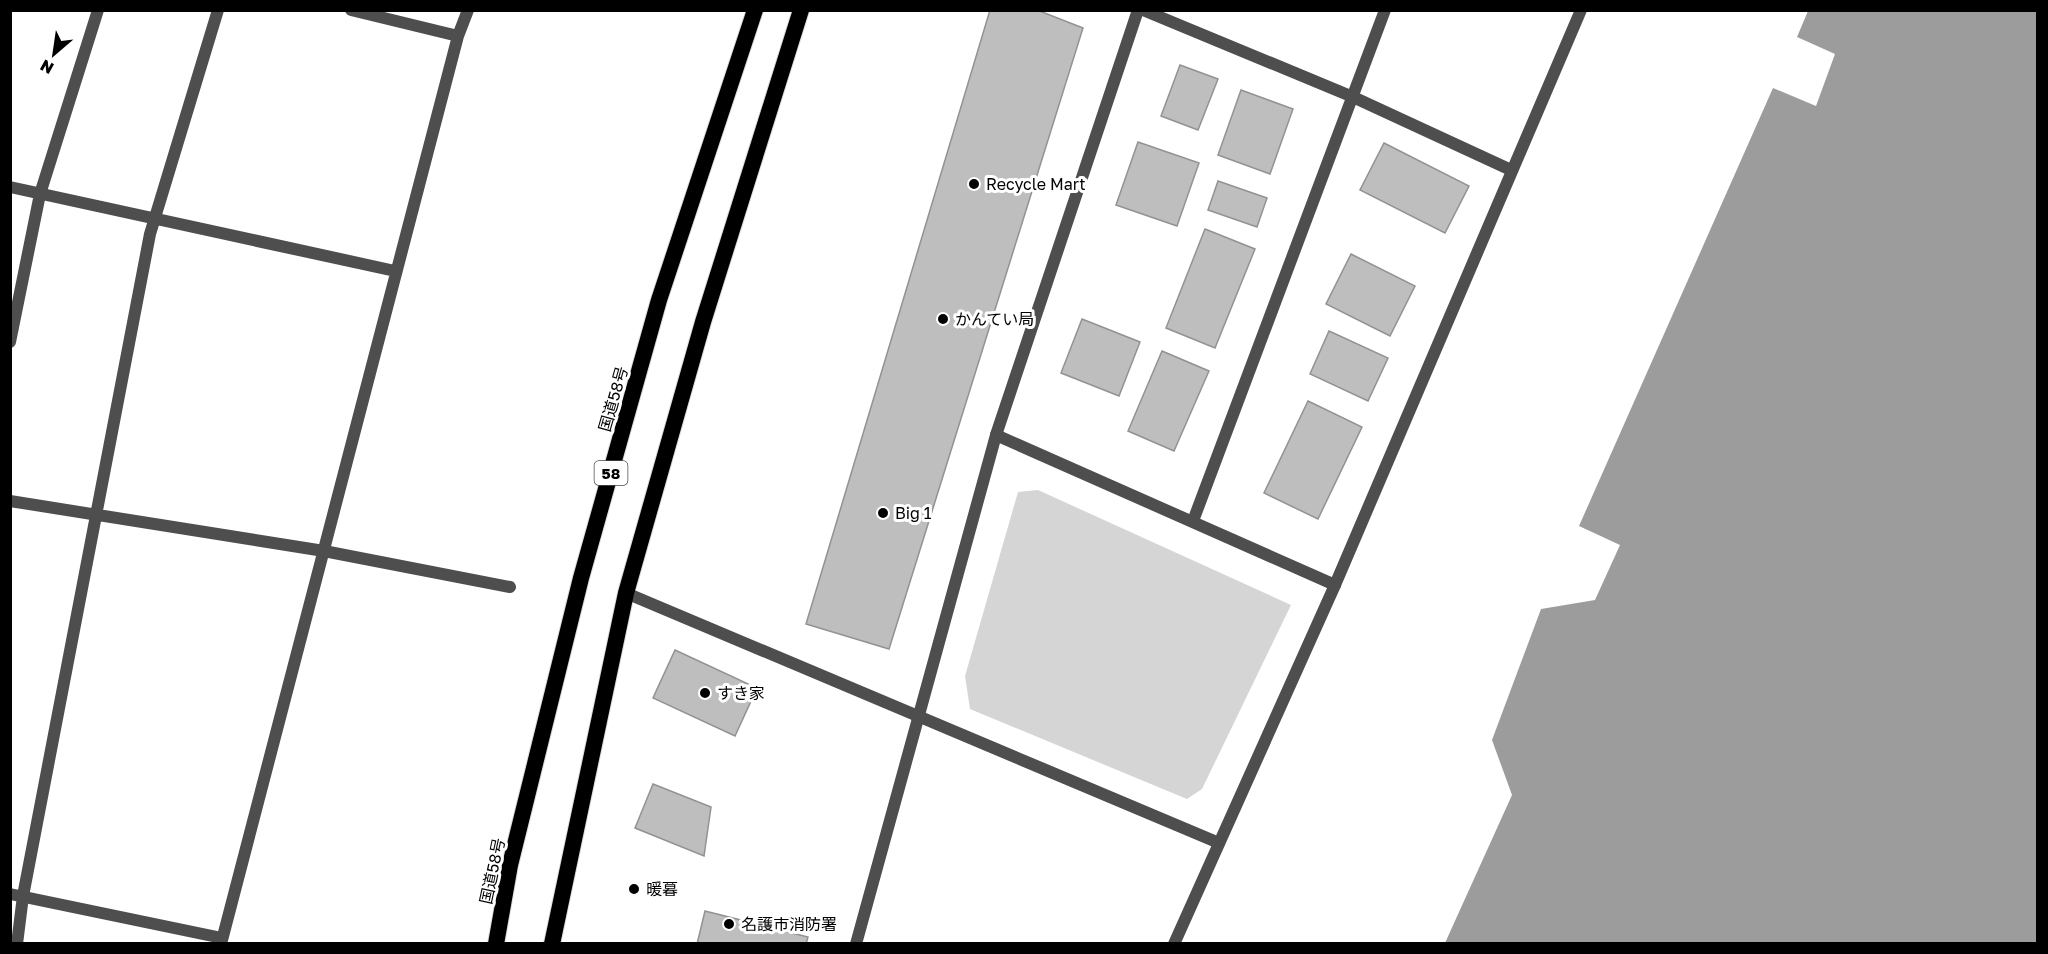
<svg xmlns="http://www.w3.org/2000/svg" width="2048" height="954" font-family="'Golos Text','Noto Sans JP',sans-serif">
  <style>
    .green { fill: #d5d5d5 }
    .water { fill: #9c9c9c }
    .building { fill: #bebebe; stroke: #929292; stroke-width: 1.5 }
    .lines { fill: none; stroke-linecap: round; stroke-linejoin: round }
    .trunk-casing { stroke: #dbdbdb; stroke-width: 18 }
    .service { stroke: #4e4e4e; stroke-width: 12 }
    .minor { stroke: #4e4e4e; stroke-width: 12 }
    .tertiary { stroke: #4e4e4e; stroke-width: 12 }
    .trunk { stroke: #000; stroke-width: 16 }
    .poi-dot { fill: #000; stroke: #fff; stroke-width: 2 }
    .labels { text-anchor: middle; dominant-baseline: central; stroke-width: 6; stroke-linejoin: round; paint-order: stroke }
    .shield { fill: #fff; stroke: #4c4c4c; stroke-width: 1.5 }
    .shield-label { font-size: 15px; font-weight: bold; fill: #000 }
    .poi-label { font-size: 16px; fill: #000; stroke: #fff; text-anchor: start }
    .street-label { font-size: 16px; fill: #000; stroke: #fff }
  </style>
  <rect width="100%" height="100%" fill="#fff"/>
  <path class="green" d="M 1038,490 L 1291,605 L 1202,789 L 1187,799 L 970,709 L 965,676 L 1018,492 Z"/>
  <path class="water" d="M 1808,11 L 2037,11 L 2037,943 L 1445,943 L 1512,795 L 1492,740 L 1541,609 L 1595,600 L 1620,545 L 1579,526 L 1773,88 L 1816,106 L 1835,54 L 1797,37 Z"/>
  <path class="building" d="M 990,10 L 1037,10 L 1083,28 L 889,649 L 806,624 Z
    M 1180,65 L 1218,79 L 1198,130 L 1161,116 Z
    M 1241,90 L 1293,109 L 1270,174 L 1218,155 Z
    M 1138,142 L 1199,163 L 1177,226 L 1116,205 Z
    M 1384,143 L 1469,186 L 1445,233 L 1360,190 Z
    M 1218,181 L 1267,198 L 1257,227 L 1208,210 Z
    M 1205,229 L 1255,249 L 1215,348 L 1166,328 Z
    M 1351,254 L 1415,286 L 1390,336 L 1326,304 Z
    M 1082,319 L 1140,342 L 1119,396 L 1061,373 Z
    M 1329,331 L 1388,358 L 1368,401 L 1310,374 Z
    M 1162,351 L 1209,371 L 1174,451 L 1128,431 Z
    M 1308,401 L 1362,427 L 1318,519 L 1264,493 Z
    M 675,650 L 757,688 L 735,736 L 653,698 Z
    M 653,784 L 711,807 L 704,856 L 635,828 Z
    M 705,911 L 808,937 L 806,944 L 697,944 Z"/>
  <g class="lines">
    <g class="trunk-casing">
      <path id="trunk" d="M 496,944 L 510,865 L 581,578 L 659,300 L 755,10
        M 552,944 L 626,593 L 703,322 L 801,10"/>
    </g>
    <path class="service" d="M 10,894 L 222,938"/>
    <path class="minor" d="M 351,10 L 458,36
      M 1143,10 L 1353,97 L 1511,170
      M 10,187 L 395,271
      M 10,342 L 40,194 L 98,10
      M 996,435 L 1335,585
      M 10,501 L 324,551 L 510,587
      M 1193,521 L 1385,10
      M 626,593 L 1219,843
      M 17,944 L 23,896 L 150,234 L 218,10
      M 221,944 L 458,36 L 468,10"/>
    <path class="tertiary" d="M 856,944 L 996,435 L 1138,10
      M 1174,944 L 1335,585 L 1581,10"/>
    <use href="#trunk" class="trunk"/>
  </g>
  <g class="poi-dot">
    <circle cx="974" cy="184" r="6"/>
    <circle cx="943" cy="319" r="6"/>
    <circle cx="883" cy="513" r="6"/>
    <circle cx="705" cy="693" r="6"/>
    <circle cx="634" cy="889" r="6"/>
    <circle cx="729" cy="924" r="6"/>
  </g>
  <g class="labels">
    <rect class="shield" x="594.5" y="461" width="33" height="24" rx="4.5"/>
    <g class="shield-label">
      <text x="611" y="473">58</text>
    </g>
    <g class="poi-label">
      <text x="986" y="184">Recycle Mart</text>
      <text x="955" y="319">かんてい局</text>
      <text x="895" y="513">Big 1</text>
      <text x="717" y="693">すき家</text>
      <text x="646" y="889">暖暮</text>
      <text x="741" y="924">名護市消防署</text>
    </g>
    <g class="street-label">
      <text transform="translate(613 399) rotate(-74)">国道58号</text>
      <text transform="translate(492 871) rotate(-78)">国道58号</text>
    </g>
  </g>
  <rect width="2048" height="954" fill="none" stroke="#000000" stroke-width="24"/>
  <g transform="translate(54 54) rotate(209)" stroke="#ffffff" stroke-width="4.5" paint-order="stroke">
  <path d="M0-4.5L10 22L0 15L-10 22Z" fill="#000000"/>
  <text y="-9" font-size="16" font-weight="bold" text-anchor="middle" fill="#000000">N</text>
  </g>
</svg>
